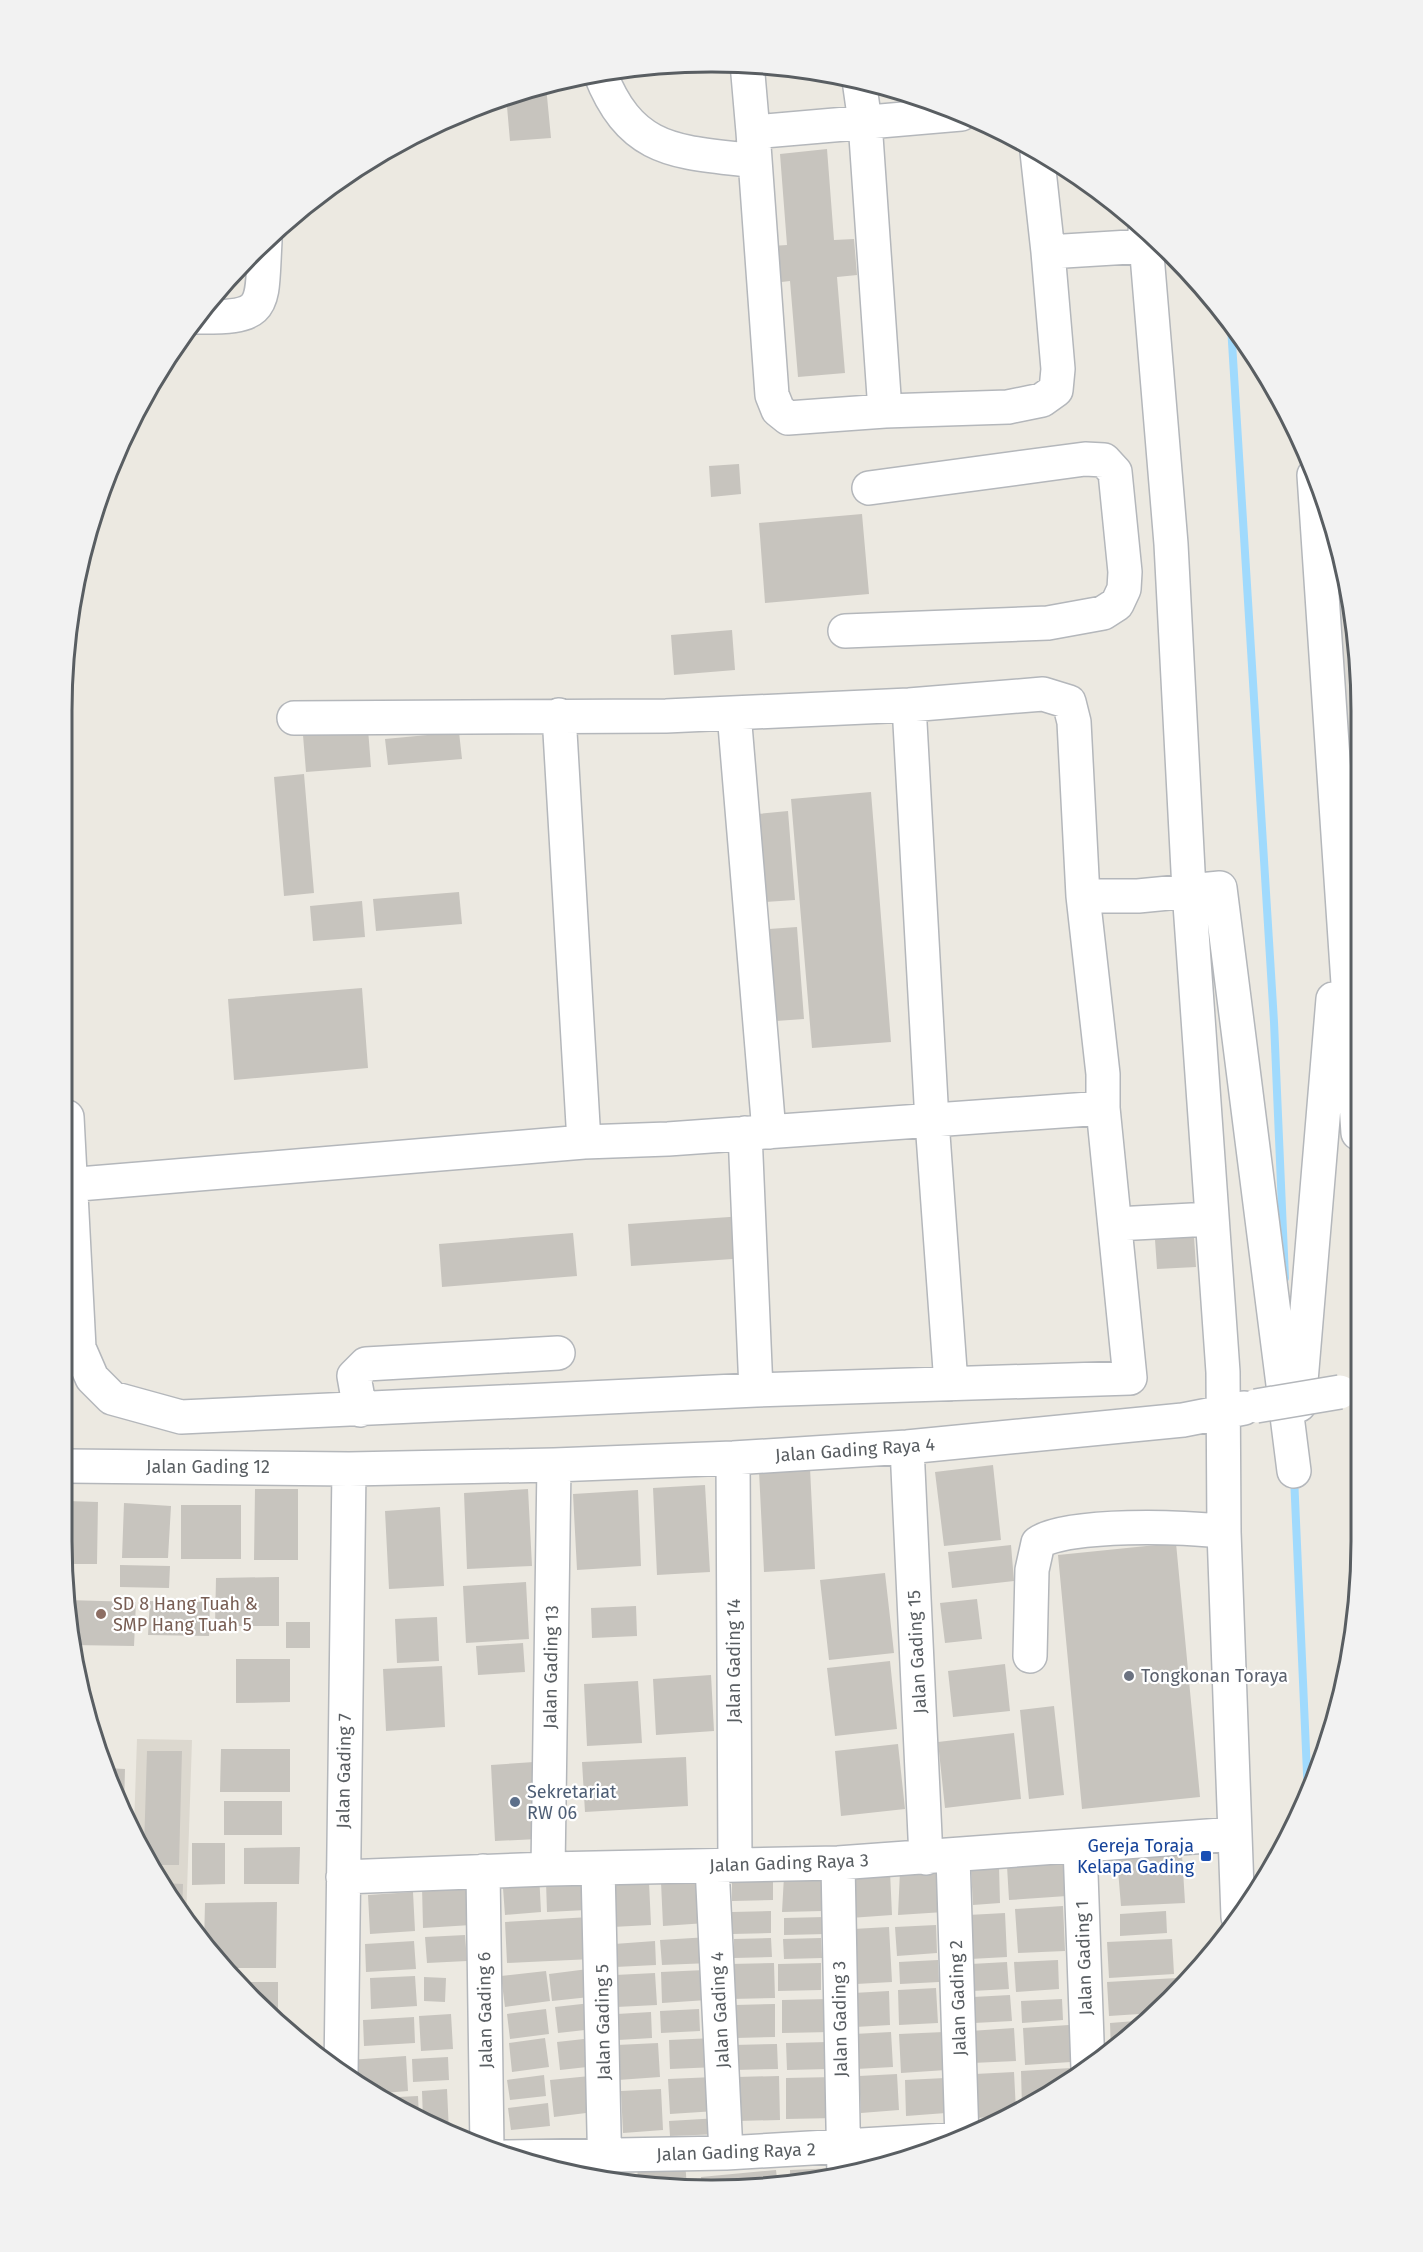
<svg xmlns="http://www.w3.org/2000/svg" width="1423" height="2252" font-family="'Fira Sans',sans-serif">
  <style>
    .industrial { fill: #dddbd5 }
    .education { fill: #dcd8cf }
    .lines { fill: none; stroke-linecap: round; stroke-linejoin: round }
    .stream { stroke: #a0dafd; stroke-width: 8 }
    .building { fill: #c7c4be }
    .minor-casing { stroke: #b4b7bb; stroke-width: 36 }
    .minor { stroke: #fff; stroke-width: 33 }
    .minor-bridge-casing { stroke: #b4b7bb; stroke-width: 36; stroke-linecap: butt }
    .minor-bridge { stroke: #fff; stroke-width: 33 }
    .education-dot { fill: #8d6e63; stroke: #fff; stroke-width: 2 }
    .worship-dot { fill: #6b7280; stroke: #fff; stroke-width: 2 }
    .service-dot { fill: #5c6f8a; stroke: #fff; stroke-width: 2 }
    .transit-dot { fill: #1a4fb4; stroke: #fff; stroke-width: 2 }
    .labels { text-anchor: middle; dominant-baseline: central; stroke-width: 4.5; stroke-linejoin: round; paint-order: stroke }
    .street-label { font-size: 18px; fill: #595e62; stroke: #fff }
    .education-label { font-size: 18px; fill: #785e54; stroke: #fff; text-anchor: start }
    .worship-label { font-size: 18px; fill: #5b616d; stroke: #fff; text-anchor: start }
    .service-label { font-size: 18px; fill: #4e5e75; stroke: #fff; text-anchor: start }
    .transit-label { font-size: 18px; fill: #164399; stroke: #fff; text-anchor: end }
    .rim { fill: none; stroke: #595e62; stroke-width: 3 }
  </style>
  <rect width="100%" height="100%" fill="#ece9e1"/>
  <path class="industrial" d="M 1338,558 L 1360,669 L 1359,1027 Z"/>
  <path class="education" d="M 137,1739 L 192,1740 L 186,1921 L 171,1902 L 134,1827 Z"/>
  <g class="lines">
    <path class="stream" d="M 1231,326 L 1274,1022 L 1285,1278
      M 1294,1476 L 1308,1796"/>
  </g>
  <path class="building" d="M 546,86 L 551,138 L 510,141 L 506,95 Z
    M 827,149 L 834,240 L 854,239 L 857,275 L 837,277 L 845,373 L 798,377 L 790,281 L 773,283 L 771,246 L 787,245 L 780,154 Z
    M 739,464 L 741,494 L 711,497 L 709,466 Z
    M 862,514 L 869,594 L 765,603 L 759,523 Z
    M 732,630 L 735,670 L 674,675 L 671,635 Z
    M 368,729 L 371,767 L 306,772 L 303,735 Z
    M 459,732 L 462,759 L 388,765 L 385,739 Z
    M 304,774 L 314,893 L 284,896 L 274,777 Z
    M 871,792 L 891,1042 L 812,1048 L 791,799 Z
    M 788,811 L 795,900 L 765,902 L 758,814 Z
    M 459,892 L 462,924 L 376,931 L 373,899 Z
    M 362,901 L 365,937 L 313,941 L 310,906 Z
    M 797,927 L 804,1019 L 776,1021 L 769,929 Z
    M 362,988 L 368,1068 L 234,1080 L 228,999 Z
    M 744,1216 L 747,1258 L 631,1266 L 628,1224 Z
    M 1193,1222 L 1196,1267 L 1157,1269 L 1154,1225 Z
    M 573,1233 L 577,1276 L 442,1287 L 439,1244 Z
    M 993,1465 L 1001,1540 L 944,1546 L 935,1472 Z
    M 810,1468 L 815,1569 L 764,1572 L 759,1471 Z
    M 705,1485 L 710,1572 L 657,1575 L 653,1488 Z
    M 255,1489 L 298,1489 L 298,1560 L 254,1560 Z
    M 528,1489 L 532,1566 L 467,1569 L 464,1493 Z
    M 638,1490 L 641,1566 L 577,1570 L 573,1494 Z
    M 67,1501 L 98,1502 L 97,1564 L 67,1564 Z
    M 124,1503 L 171,1506 L 168,1558 L 122,1558 Z
    M 181,1505 L 241,1505 L 241,1559 L 181,1559 Z
    M 440,1507 L 444,1586 L 389,1589 L 385,1511 Z
    M 1176,1543 L 1200,1797 L 1082,1809 L 1058,1555 Z
    M 1011,1545 L 1014,1581 L 952,1588 L 948,1552 Z
    M 120,1565 L 170,1566 L 169,1588 L 120,1587 Z
    M 885,1573 L 894,1653 L 829,1660 L 820,1580 Z
    M 279,1577 L 279,1626 L 215,1626 L 216,1578 Z
    M 526,1582 L 529,1639 L 466,1643 L 463,1586 Z
    M 977,1599 L 982,1639 L 945,1643 L 940,1603 Z
    M 67,1600 L 136,1602 L 134,1646 L 72,1645 L 67,1626 Z
    M 150,1601 L 210,1602 L 209,1636 L 148,1635 Z
    M 636,1606 L 637,1636 L 592,1638 L 591,1608 Z
    M 437,1617 L 439,1661 L 397,1663 L 395,1619 Z
    M 286,1622 L 310,1622 L 310,1648 L 286,1648 Z
    M 523,1643 L 525,1672 L 478,1675 L 476,1646 Z
    M 236,1659 L 290,1659 L 290,1702 L 236,1703 Z
    M 890,1661 L 897,1729 L 835,1736 L 827,1668 Z
    M 1005,1664 L 1010,1711 L 953,1717 L 948,1671 Z
    M 442,1666 L 445,1727 L 386,1731 L 383,1669 Z
    M 711,1675 L 714,1731 L 656,1735 L 653,1679 Z
    M 638,1681 L 642,1743 L 587,1746 L 584,1684 Z
    M 1054,1706 L 1064,1795 L 1029,1799 L 1020,1710 Z
    M 1014,1733 L 1021,1799 L 945,1808 L 938,1742 Z
    M 898,1744 L 905,1809 L 841,1816 L 835,1751 Z
    M 221,1749 L 290,1749 L 290,1792 L 220,1792 Z
    M 147,1751 L 182,1751 L 179,1865 L 153,1865 L 144,1848 Z
    M 686,1757 L 688,1806 L 585,1812 L 582,1762 Z
    M 534,1762 L 538,1839 L 495,1841 L 491,1765 Z
    M 105,1768 L 125,1769 L 124,1807 Z
    M 224,1801 L 282,1801 L 282,1835 L 224,1835 Z
    M 192,1843 L 225,1843 L 225,1884 L 192,1885 Z
    M 300,1847 L 299,1884 L 244,1884 L 244,1848 Z
    M 1182,1854 L 1185,1903 L 1121,1906 L 1117,1858 Z
    M 1065,1863 L 1067,1896 L 1009,1900 L 1007,1866 Z
    M 999,1867 L 1000,1903 L 973,1905 L 971,1868 Z
    M 940,1869 L 944,1912 L 898,1915 L 900,1871 Z
    M 773,1870 L 773,1900 L 732,1901 L 732,1871 Z
    M 890,1872 L 892,1915 L 850,1918 L 848,1874 Z
    M 539,1873 L 541,1912 L 505,1915 L 502,1875 Z
    M 784,1876 L 824,1878 L 822,1911 L 782,1912 Z
    M 585,1880 L 586,1910 L 547,1912 L 546,1882 Z
    M 704,1880 L 706,1923 L 663,1926 L 661,1882 Z
    M 649,1882 L 651,1925 L 612,1927 L 610,1885 Z
    M 162,1883 L 183,1884 L 182,1915 L 171,1902 Z
    M 469,1884 L 471,1925 L 423,1928 L 422,1886 Z
    M 413,1892 L 415,1931 L 370,1934 L 368,1895 Z
    M 277,1902 L 276,1968 L 222,1968 L 204,1945 L 205,1903 Z
    M 1063,1906 L 1065,1951 L 1018,1953 L 1015,1909 Z
    M 771,1911 L 771,1933 L 732,1934 L 732,1912 Z
    M 1166,1911 L 1167,1933 L 1120,1936 L 1120,1914 Z
    M 1005,1913 L 1007,1957 L 970,1959 L 968,1915 Z
    M 590,1917 L 592,1959 L 507,1963 L 505,1922 Z
    M 825,1917 L 826,1934 L 784,1935 L 784,1918 Z
    M 936,1925 L 937,1953 L 897,1956 L 895,1927 Z
    M 889,1927 L 892,1982 L 856,1984 L 853,1929 Z
    M 465,1935 L 467,1961 L 427,1963 L 425,1937 Z
    M 709,1937 L 710,1963 L 662,1965 L 660,1940 Z
    M 771,1938 L 772,1957 L 734,1958 L 734,1939 Z
    M 821,1938 L 822,1958 L 784,1959 L 783,1939 Z
    M 1172,1939 L 1174,1974 L 1109,1978 L 1107,1942 Z
    M 414,1941 L 416,1969 L 366,1972 L 365,1944 Z
    M 655,1941 L 656,1965 L 615,1967 L 614,1944 Z
    M 938,1960 L 939,1982 L 900,1984 L 899,1962 Z
    M 1058,1960 L 1059,1989 L 1016,1992 L 1014,1962 Z
    M 1007,1962 L 1009,1989 L 972,1991 L 971,1964 Z
    M 774,1963 L 775,1998 L 731,1999 L 730,1964 Z
    M 821,1963 L 821,1990 L 778,1991 L 778,1964 Z
    M 596,1968 L 599,1996 L 552,2001 L 549,1974 Z
    M 705,1970 L 707,2000 L 662,2003 L 661,1972 Z
    M 546,1971 L 550,2001 L 505,2007 L 501,1976 Z
    M 655,1973 L 657,2005 L 616,2007 L 615,1975 Z
    M 415,1976 L 417,2006 L 371,2009 L 370,1978 Z
    M 424,1977 L 446,1978 L 445,2002 L 424,2001 Z
    M 1177,1978 L 1178,1989 L 1155,2013 L 1109,2016 L 1107,1982 Z
    M 237,1982 L 278,1982 L 278,2021 Z
    M 936,1988 L 938,2023 L 899,2025 L 898,1990 Z
    M 889,1991 L 890,2025 L 855,2027 L 853,1993 Z
    M 1010,1995 L 1012,2021 L 974,2023 L 973,1997 Z
    M 830,1999 L 831,2032 L 782,2033 L 782,2000 Z
    M 1062,1999 L 1063,2020 L 1022,2023 L 1021,2001 Z
    M 591,2003 L 594,2029 L 558,2033 L 555,2007 Z
    M 775,2004 L 775,2037 L 735,2038 L 735,2005 Z
    M 546,2009 L 549,2034 L 510,2039 L 507,2014 Z
    M 699,2009 L 700,2031 L 661,2033 L 660,2011 Z
    M 651,2012 L 652,2038 L 618,2040 L 617,2014 Z
    M 451,2014 L 453,2049 L 421,2051 L 419,2016 Z
    M 414,2017 L 415,2043 L 364,2046 L 363,2020 Z
    M 1148,2020 L 1140,2029 L 1111,2052 L 1110,2023 Z
    M 1069,2025 L 1071,2062 L 1025,2065 L 1023,2028 Z
    M 1014,2028 L 1016,2061 L 972,2063 L 970,2031 Z
    M 891,2032 L 893,2067 L 856,2069 L 854,2034 Z
    M 944,2032 L 946,2070 L 901,2073 L 899,2034 Z
    M 545,2038 L 549,2067 L 512,2072 L 509,2043 Z
    M 593,2038 L 596,2066 L 560,2070 L 557,2042 Z
    M 715,2038 L 717,2067 L 670,2069 L 669,2040 Z
    M 828,2042 L 828,2069 L 787,2070 L 786,2043 Z
    M 658,2043 L 660,2077 L 618,2080 L 617,2045 Z
    M 777,2044 L 778,2069 L 734,2070 L 733,2045 Z
    M 406,2056 L 408,2091 L 372,2094 L 350,2079 L 349,2060 Z
    M 448,2057 L 449,2080 L 413,2082 L 412,2059 Z
    M 1071,2068 L 1071,2082 L 1022,2108 L 1021,2071 Z
    M 1014,2072 L 1016,2111 L 1006,2116 L 977,2118 L 975,2074 Z
    M 897,2074 L 899,2110 L 861,2113 L 859,2076 Z
    M 544,2075 L 546,2096 L 510,2100 L 507,2080 Z
    M 590,2076 L 594,2112 L 554,2117 L 550,2080 Z
    M 779,2076 L 780,2120 L 737,2121 L 736,2077 Z
    M 714,2077 L 716,2111 L 670,2114 L 668,2079 Z
    M 835,2077 L 836,2118 L 786,2119 L 786,2078 Z
    M 945,2078 L 946,2113 L 906,2116 L 905,2080 Z
    M 447,2089 L 449,2132 L 423,2120 L 422,2091 Z
    M 661,2089 L 663,2130 L 623,2133 L 621,2091 Z
    M 418,2096 L 419,2118 L 379,2098 Z
    M 548,2103 L 550,2126 L 511,2130 L 508,2108 Z
    M 719,2118 L 720,2134 L 670,2136 L 669,2121 Z
    M 897,2155 L 897,2162 L 868,2171 L 867,2157 Z
    M 685,2160 L 687,2189 L 669,2189 L 638,2183 L 637,2163 Z
    M 835,2168 L 835,2177 L 790,2185 L 790,2170 Z
    M 776,2170 L 778,2186 L 702,2188 L 701,2177 Z"/>
  <g class="lines">
    <g class="minor-casing">
      <path id="minor" d="M 747,63 L 753,132
        M 600,73 C 632,155 678,151 754,161
        M 859,80 L 865,122 L 885,411
        M 961,114 L 753,132 L 772,395 L 778,410 L 788,418 L 885,411 L 1008,407 L 1042,400 L 1056,390 L 1058,369 L 1048,252 L 1146,246
        M 1037,152 L 1048,252
        M 1145,231 L 1171,544 L 1189,890 L 1223,1372 L 1224,1532 L 1238,1917
        M 195,317 C 269,318 261,309 265,241
        M 1314,475 L 1358,1133
        M 845,631 L 1048,623 L 1103,613 L 1117,604 L 1124,589 L 1125,572 L 1115,472 L 1104,460 L 1085,459 L 869,488
        M 909,705 L 932,1121 L 951,1384
        M 734,713 L 769,1132
        M 559,715 L 584,1142
        M 1083,896 L 1138,896 L 1220,888 L 1294,1471
        M 67,1117 L 79,1348 L 92,1378 L 112,1398 L 181,1417 L 756,1390 L 1130,1378 L 1103,1108 L 1103,1074 L 1083,896 L 1074,722 L 1069,702 L 1043,694 L 909,705 L 666,716 L 294,718
        M 745,1133 L 756,1390
        M 67,1185 L 584,1142 L 668,1139 L 1103,1108
        M 1116,1224 L 1211,1219
        M 1299,1405 L 1333,999
        M 360,1410 L 354,1376 L 366,1364 L 558,1353
        M 907,1447 L 926,1858
        M 733,1458 L 735,1865
        M 67,1466 L 349,1469 L 554,1465 L 733,1458 L 907,1447 L 1183,1420 L 1244,1408
        M 1030,1656 L 1032,1570 L 1038,1543 C 1065,1523 1189,1526 1224,1532
        M 1080,1846 L 1088,2069
        M 953,1857 L 962,2139
        M 838,1863 L 844,2176
        M 712,1866 L 726,2153
        M 598,1868 L 605,2176
        M 548,1869 L 554,1465
        M 483,1871 L 487,2149
        M 343,1877 L 548,1869 L 838,1863 L 1235,1834
        M 341,2073 L 349,1469
        M 506,2157 L 726,2153 L 964,2139"/>
    </g>
    <use href="#minor" class="minor"/>
    <g class="minor-bridge-casing">
      <path id="minor-bridge" d="M 1256,1406 L 1340,1392"/>
    </g>
    <use href="#minor-bridge" class="minor-bridge"/>
  </g>
  <circle class="education-dot" cx="101" cy="1614" r="6"/>
  <circle class="worship-dot" cx="1129" cy="1676" r="6"/>
  <circle class="service-dot" cx="515" cy="1802" r="6"/>
  <rect class="transit-dot" x="1200" y="1850" width="12" height="12" rx="3"/>
  <g class="labels">
    <g class="street-label">
      <text transform="translate(855 1450) rotate(-4)">Jalan Gading Raya 4</text>
      <text x="208" y="1467">Jalan Gading 12</text>
      <text transform="translate(917 1652) rotate(-93)">Jalan Gading 15</text>
      <text transform="translate(734 1661) rotate(-90)">Jalan Gading 14</text>
      <text transform="translate(551 1667) rotate(-89)">Jalan Gading 13</text>
      <text transform="translate(344 1771) rotate(-89)">Jalan Gading 7</text>
      <text transform="translate(789 1863) rotate(-2)">Jalan Gading Raya 3</text>
      <text transform="translate(1084 1958) rotate(-92)">Jalan Gading 1</text>
      <text transform="translate(958 1998) rotate(-92)">Jalan Gading 2</text>
      <text transform="translate(485 2010) rotate(-91)">Jalan Gading 6</text>
      <text transform="translate(720 2010) rotate(-93)">Jalan Gading 4</text>
      <text transform="translate(840 2019) rotate(-91)">Jalan Gading 3</text>
      <text transform="translate(603 2022) rotate(-91)">Jalan Gading 5</text>
      <text transform="translate(736 2152) rotate(-2)">Jalan Gading Raya 2</text>
    </g>
    <g class="education-label">
      <text x="113" y="1604">SD 8 Hang Tuah &amp;<tspan x="113" dy="21">SMP Hang Tuah 5</tspan></text>
    </g>
    <g class="worship-label">
      <text x="1141" y="1676">Tongkonan Toraya</text>
    </g>
    <g class="service-label">
      <text x="527" y="1792">Sekretariat<tspan x="527" dy="21">RW 06</tspan></text>
    </g>
    <g class="transit-label">
      <text x="1194" y="1846">Gereja Toraja<tspan x="1194" dy="21">Kelapa Gading</tspan></text>
    </g>
  </g>
  <path d="M0 0H1423V2252H0ZM711 72H712A639 639 0 0 1 1351 711V1541A639 639 0 0 1 712 2180H711A639 639 0 0 1 72 1541V711A639 639 0 0 1 711 72Z" fill="#f2f2f2" fill-rule="evenodd"/>
  <path class="rim" d="M711 72H712A639 639 0 0 1 1351 711V1541A639 639 0 0 1 712 2180H711A639 639 0 0 1 72 1541V711A639 639 0 0 1 711 72Z"/>
</svg>
